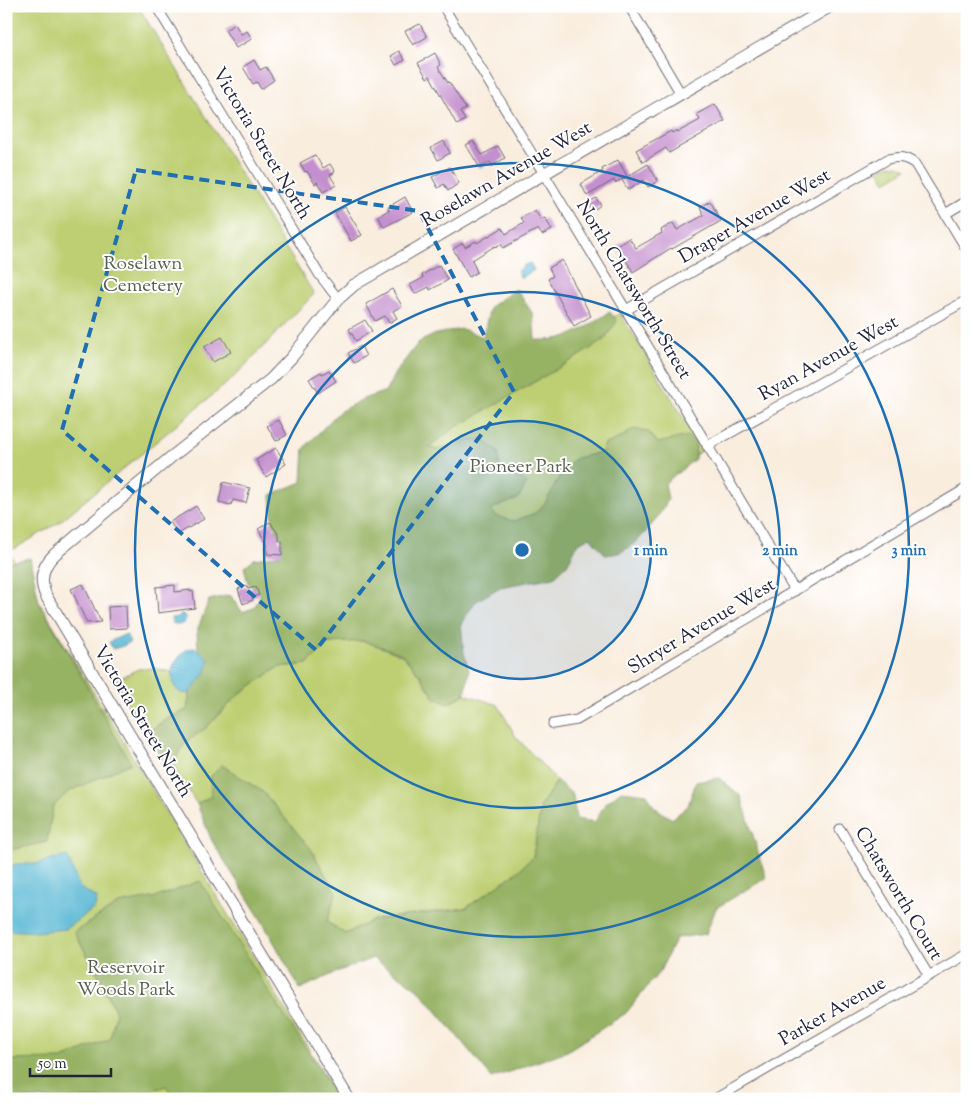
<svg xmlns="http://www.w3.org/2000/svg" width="973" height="1105" font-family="'Sorts Mill Goudy',serif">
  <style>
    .green { fill: #bdcf72; stroke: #707856 }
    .forest { fill: #96b264; stroke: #5c6a50 }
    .water { fill: #53b5d2; stroke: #3a6c86 }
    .building { fill: #c48fce }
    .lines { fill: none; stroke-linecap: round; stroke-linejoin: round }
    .minor-casing { stroke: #6d6974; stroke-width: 11 }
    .tertiary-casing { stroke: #6d6974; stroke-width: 13 }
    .minor { stroke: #fff; stroke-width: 9 }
    .tertiary { stroke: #fff; stroke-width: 11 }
    .marked { fill: none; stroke: #1f6fb2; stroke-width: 4; stroke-dasharray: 10 6; stroke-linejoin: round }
    .ring { fill: none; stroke: #1f6fb2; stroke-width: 2.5 }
    .labels { text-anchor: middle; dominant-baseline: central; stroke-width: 4; stroke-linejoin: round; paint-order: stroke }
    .street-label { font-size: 19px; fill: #22223b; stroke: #fff }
    .park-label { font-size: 19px; fill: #585f4e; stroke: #fff }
    .centre { fill: #1f6fb2; stroke: #fff; stroke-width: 2.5 }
    .ring-label { font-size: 15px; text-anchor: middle; font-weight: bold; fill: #1f6fb2; stroke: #fff; stroke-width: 4; stroke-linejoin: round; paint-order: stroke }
  </style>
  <rect width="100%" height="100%" fill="#fff"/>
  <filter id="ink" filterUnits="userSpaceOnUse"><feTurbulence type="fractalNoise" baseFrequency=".02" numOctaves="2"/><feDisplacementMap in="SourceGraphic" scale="10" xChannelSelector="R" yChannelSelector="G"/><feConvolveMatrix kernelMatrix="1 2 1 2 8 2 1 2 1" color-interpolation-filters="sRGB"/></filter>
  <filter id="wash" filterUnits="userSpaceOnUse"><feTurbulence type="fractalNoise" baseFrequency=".0096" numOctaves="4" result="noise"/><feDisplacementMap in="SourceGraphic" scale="20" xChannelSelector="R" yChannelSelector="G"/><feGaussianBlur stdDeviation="1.12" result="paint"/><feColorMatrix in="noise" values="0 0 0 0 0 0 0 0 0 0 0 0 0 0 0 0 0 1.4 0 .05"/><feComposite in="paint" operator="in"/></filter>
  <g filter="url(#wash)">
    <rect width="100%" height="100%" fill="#f9edde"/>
    <path class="green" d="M 6,6 L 138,6 L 314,294 L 232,379 L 58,523 L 9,552 L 339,1099 L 6,1099 Z
      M 890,165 L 899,165 L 907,169 L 886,182 L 879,170 Z
      M 620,313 L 703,450 L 421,621 L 338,484 Z
      M 364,641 L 402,655 L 420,675 L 434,697 L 448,704 L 465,694 L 498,705 L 516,737 L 557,781 L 541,806 L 533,857 L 516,873 L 466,908 L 374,920 L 345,934 L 327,922 L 211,776 L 211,796 L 197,804 L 173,767 L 179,752 L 185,743 L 207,727 L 239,694 L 279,667 L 307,664 L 328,643 Z
      M 154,668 L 171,672 C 175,685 174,694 190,693 L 187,710 L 168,718 L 145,734 L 114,681 L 138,669 Z"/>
    <path class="forest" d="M 516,289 L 533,314 L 535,340 C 568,342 583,329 610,312 L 617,321 L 604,340 L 569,362 L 455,428 L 428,447 L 438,450 L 460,441 L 483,439 L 498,452 L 500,468 L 512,471 L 527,483 L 518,499 L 491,509 L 496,516 L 514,521 L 535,513 L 546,502 L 562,472 L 576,458 L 602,452 L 605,444 L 620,438 L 634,429 L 649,432 L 658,443 L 687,436 L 696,444 L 695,459 L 665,483 L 668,500 C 657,519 641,542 621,552 C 617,554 610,554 606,555 L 590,537 L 578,543 L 567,565 L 554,577 L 500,587 L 475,602 L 461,624 L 464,653 L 469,671 L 465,694 L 448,704 L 434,697 L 420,675 L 402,654 L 364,641 L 329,643 L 307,664 L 279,667 L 239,694 L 207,727 L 185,743 L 179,752 L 173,767 L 160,756 L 145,734 L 168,718 L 187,710 L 190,693 L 209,659 L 198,650 L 197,631 L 209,600 L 230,595 L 242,612 L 254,608 L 261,594 L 248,583 L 244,567 L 254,559 L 280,555 L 283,541 L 273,524 L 271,495 L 302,482 L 304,449 L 310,442 L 339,412 L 363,399 L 386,391 L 395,373 L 419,342 L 436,334 L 462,329 L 483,337 L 490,307 Z
      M 30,558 L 39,602 L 131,763 L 68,792 L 53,807 L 47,842 L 6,851 L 6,563 Z
      M 222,765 L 263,792 L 311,849 L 336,893 L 327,922 L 345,934 L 374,920 L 466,908 L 516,873 L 533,857 L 541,805 L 557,781 L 573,795 L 576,819 L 595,822 L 605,804 L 621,791 L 647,794 L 654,807 L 672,819 L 688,806 L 696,782 L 719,778 L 741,796 L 766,878 L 716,908 L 706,934 L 676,938 L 660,971 L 626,1013 L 567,1051 L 492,1078 L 419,990 L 373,958 L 339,971 L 300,989 L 262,921 L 212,841 L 197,804 L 211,796 L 211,776 Z
      M 200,881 L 273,998 L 339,1099 L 176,1099 L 166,1086 L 126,1099 L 6,1099 L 6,1065 L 10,1060 L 62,1059 L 110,1039 L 116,1013 L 100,978 L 74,932 L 118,904 L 157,897 Z"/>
    <path class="water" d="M 530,263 L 534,270 L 521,278 L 517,271 L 523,268 L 522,266 Z
      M 182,614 L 184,615 L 186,619 L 184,623 L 179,625 L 172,623 L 171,618 L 178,617 Z
      M 126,634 L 130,642 L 123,646 L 113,649 L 109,642 Z
      M 195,648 L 209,659 L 206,672 L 190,693 C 182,694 177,693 174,685 C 169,666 174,663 187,649 Z
      M 67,856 L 80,888 L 97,898 L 95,908 L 65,929 L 37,932 L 6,930 L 6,868 L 16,864 L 35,864 Z"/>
    <g id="blocks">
      <path class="building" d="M 235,24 L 241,34 L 247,31 L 252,39 L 236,48 L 225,30 Z
        M 420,24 L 427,37 L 413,45 L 405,31 Z
        M 399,51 L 405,60 L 396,65 L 391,56 Z
        M 435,53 L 441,65 L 438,67 L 448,83 L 449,82 L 466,109 L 460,112 L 465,120 L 457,125 L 430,76 L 427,78 L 418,63 Z
        M 254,60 L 260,70 L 266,67 L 274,80 L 261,89 L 257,82 L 253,84 L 243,67 Z
        M 715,104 L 725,121 L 669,153 L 666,148 L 643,162 L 636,150 L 671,131 L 672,133 L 677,130 L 678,132 L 700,120 L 697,114 Z
        M 444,141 L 450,153 L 438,160 L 431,148 Z
        M 473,141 L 482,155 L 498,146 L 505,158 L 492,166 L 490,162 L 480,168 L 466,145 Z
        M 315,155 L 323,168 L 330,164 L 335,172 L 330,175 L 336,185 L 323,192 L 317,182 L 315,184 L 307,171 L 305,172 L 300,163 Z
        M 618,160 L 627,176 L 615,183 L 614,180 L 587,196 L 581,184 L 603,171 L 602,169 Z
        M 648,164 L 658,181 L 648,187 L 644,180 L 628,190 L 622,180 Z
        M 450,167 L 459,183 L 448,191 L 444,184 L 438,188 L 432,177 Z
        M 405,197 L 413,212 L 384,227 L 378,216 L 389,210 L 388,207 Z
        M 596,198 L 601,205 L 592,211 L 588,203 Z
        M 710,201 L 721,221 L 672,249 L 671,248 L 633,272 L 617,246 L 629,238 L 636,248 L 662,233 L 661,230 L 673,223 L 677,230 L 704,215 L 700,207 Z
        M 345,207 L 362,235 L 351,241 L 335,213 Z
        M 535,210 L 541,220 L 545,218 L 552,230 L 542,235 L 538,229 L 503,248 L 501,244 L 495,247 L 495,246 L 472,260 L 477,272 L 469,277 L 453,249 L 463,243 L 465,247 L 476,241 L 477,243 L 502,228 L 506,234 L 524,223 L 521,218 Z
        M 562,260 L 591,316 L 574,326 L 548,279 L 553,276 L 549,268 Z
        M 439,265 L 448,280 L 430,290 L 429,287 L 415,294 L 410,285 L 423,278 L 422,275 Z
        M 392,289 L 402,306 L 393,311 L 397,318 L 389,323 L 385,316 L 375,321 L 366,304 Z
        M 365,320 L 372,331 L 356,341 L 349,329 Z
        M 222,337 L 231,352 L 213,362 L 204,347 Z
        M 361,346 L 366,356 L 354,363 L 348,353 Z
        M 329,370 L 336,381 L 318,393 L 309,379 L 321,372 L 322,374 Z
        M 279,420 L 287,435 L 276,441 L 267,426 Z
        M 276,448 L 286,464 L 266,477 L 256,460 Z
        M 223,482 L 250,488 L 246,503 L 233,500 L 231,505 L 219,502 Z
        M 196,506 L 204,519 L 178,534 L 170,522 Z
        M 270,522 L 279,535 L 279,541 L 282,541 L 282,555 L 267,554 L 267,544 L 258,529 Z
        M 83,584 L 101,622 L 87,623 L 71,589 Z
        M 175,585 L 175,592 L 190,590 L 190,592 L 193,591 L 195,608 L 158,613 L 156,587 Z
        M 247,586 L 248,589 L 256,587 L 259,595 L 252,597 L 253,600 L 243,604 L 238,589 Z
        M 126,606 L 127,628 L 109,629 L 108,607 Z"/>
    </g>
  </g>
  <g filter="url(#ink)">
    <use href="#blocks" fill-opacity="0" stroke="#6d6974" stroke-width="1"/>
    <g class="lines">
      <g class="minor-casing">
        <path id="minor" d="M 156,6 L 319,274 L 338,299
          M 443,6 L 795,591
          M 629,6 L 681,94
          M 945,214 L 967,201
          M 626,310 L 888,159 C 899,156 906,157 915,164 L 967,250
          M 707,446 L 967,300
          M 553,724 L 577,720 L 967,488
          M 840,829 L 929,976
          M 715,1099 L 967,954"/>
      </g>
      <g class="tertiary-casing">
        <path id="tertiary" d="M 349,1099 L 46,596 C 39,580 42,566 55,554 L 170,458 L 271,379 L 291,358 L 338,299 L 354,285 L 831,6"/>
      </g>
      <use href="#minor" class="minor"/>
      <use href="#tertiary" class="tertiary"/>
    </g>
  </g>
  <path class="marked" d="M 136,170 L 419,211 L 514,392 L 316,650 L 62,430 Z"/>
  <circle cx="522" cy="550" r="129" fill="#1f6fb2" fill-opacity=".12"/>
  <g class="ring">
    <circle cx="522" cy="550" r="129"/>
    <circle cx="522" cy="550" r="258"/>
    <circle cx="522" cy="550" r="387"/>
  </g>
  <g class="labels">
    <g class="street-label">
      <text transform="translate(261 144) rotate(59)">Victoria Street North</text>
      <text transform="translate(507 175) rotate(-30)">Roselawn Avenue West</text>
      <text transform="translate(755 217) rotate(-30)">Draper Avenue West</text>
      <text transform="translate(633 290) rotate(59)">North Chatsworth Street</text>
      <text transform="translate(829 359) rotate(-29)">Ryan Avenue West</text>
      <text transform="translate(702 627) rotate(-31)">Shryer Avenue West</text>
      <text transform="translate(142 722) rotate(59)">Victoria Street North</text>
      <text transform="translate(898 894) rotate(59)">Chatsworth Court</text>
      <text transform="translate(833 1012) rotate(-30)">Parker Avenue</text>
    </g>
    <g class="park-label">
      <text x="143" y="264">Roselawn<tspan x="143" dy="22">Cemetery</tspan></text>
      <text x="521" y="467">Pioneer Park</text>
      <text x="126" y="968">Reservoir<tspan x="126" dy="22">Woods Park</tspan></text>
    </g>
  </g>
  <circle cx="522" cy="550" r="8" class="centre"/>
  <g class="ring-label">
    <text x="651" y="555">1 min</text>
    <text x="780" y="555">2 min</text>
    <text x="909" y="555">3 min</text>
  </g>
  <rect width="973" height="1105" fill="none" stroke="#fff" stroke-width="25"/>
  <path d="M30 1068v8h81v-8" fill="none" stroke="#22223b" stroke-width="2.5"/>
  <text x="38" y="1068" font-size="15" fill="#22223b" stroke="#ffffff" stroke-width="4" paint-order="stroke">50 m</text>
</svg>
